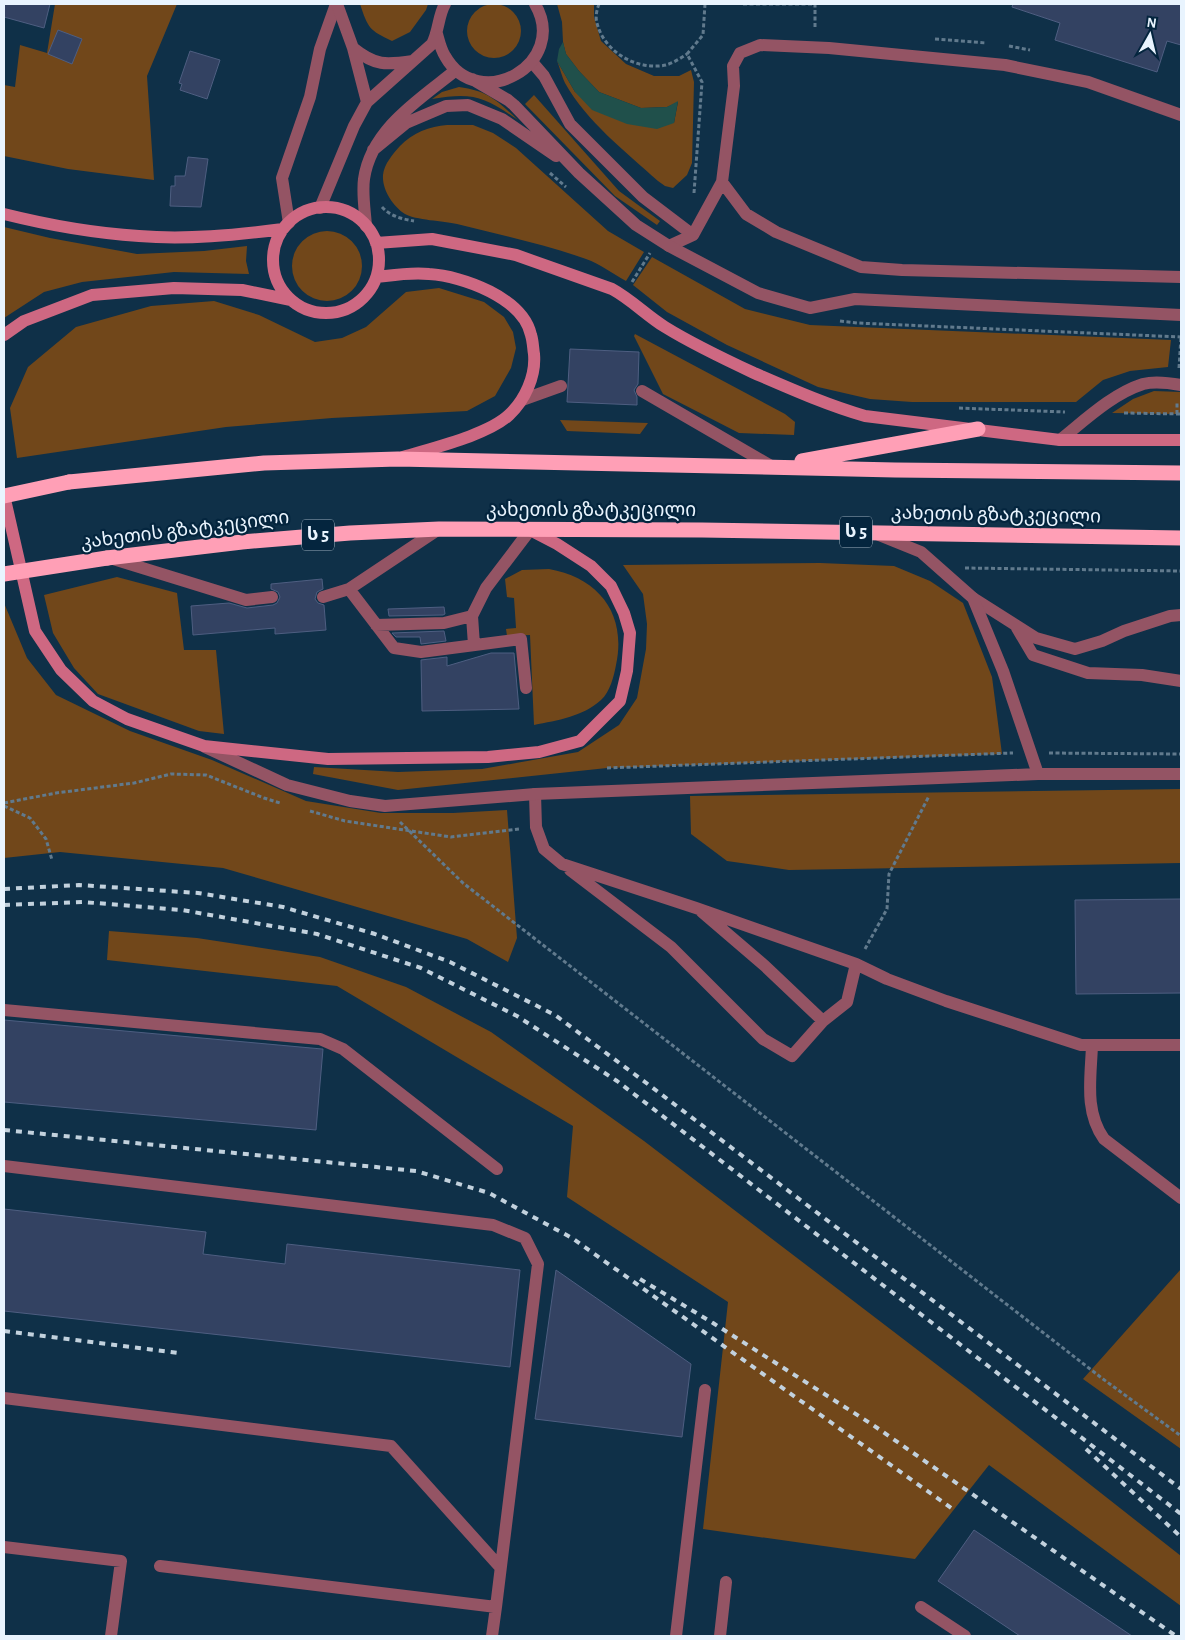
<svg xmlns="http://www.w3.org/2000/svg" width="1185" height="1640" font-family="'Alegreya Sans','Noto Sans Georgian',sans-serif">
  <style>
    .green { fill: #71471a }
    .water { fill: #20504b }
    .building { fill: #334262; stroke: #4e5e81 }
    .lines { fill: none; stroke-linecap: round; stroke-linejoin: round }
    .path { stroke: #617a8d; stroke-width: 3; stroke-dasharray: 4 2.5; stroke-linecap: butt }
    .lane { stroke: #945464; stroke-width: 12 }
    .street { stroke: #945464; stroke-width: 12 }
    .secondary { stroke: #ce6882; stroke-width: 12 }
    .highway { stroke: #ff9fb6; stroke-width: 15 }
    .rail { stroke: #c2d1dd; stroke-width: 4; stroke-dasharray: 6 6; stroke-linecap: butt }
    .highway-bridge { stroke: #ff9fb6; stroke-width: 15 }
    .labels { text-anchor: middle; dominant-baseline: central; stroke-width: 4.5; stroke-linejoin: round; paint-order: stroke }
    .shield { fill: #04253e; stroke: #a4b6c4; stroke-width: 1 }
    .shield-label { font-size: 18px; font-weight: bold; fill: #e9f4fe }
    .street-label { font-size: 19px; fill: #e9f4fe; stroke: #04253e }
  </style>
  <rect width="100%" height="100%" fill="#0f3048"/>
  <path class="green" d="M467 31a27 27 0 1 1 54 0a27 27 0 1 1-54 0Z
    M 55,4 L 177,4 L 147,76 L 154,180 L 68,169 L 4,156 L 4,85 L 15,87 L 20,45 L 47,53 Z
    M 360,4 L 428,4 L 426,10 L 410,32 L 392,41 C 369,30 368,28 360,4 Z
    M 557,4 L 594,4 L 594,17 L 601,41 L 626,64 L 654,76 L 679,76 L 691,70 L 694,82 L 692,163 L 687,175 L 673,188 L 665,186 L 658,181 C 625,151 587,122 565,83 C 562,77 560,68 557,61 L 575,92 L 674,123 L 678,102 L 667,107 L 641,108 L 599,92 L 579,71 L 566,54 L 563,42 L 562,22 Z
    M 459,87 C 489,91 497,101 518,120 C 484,97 474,92 432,99 L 442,92 Z
    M 534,95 L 619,191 L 660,221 L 657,225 L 615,196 L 525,104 Z
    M 447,125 L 473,125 L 493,133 L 516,148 L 608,231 L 644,252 L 626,281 C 613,274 600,264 586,259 C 544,244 500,235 457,224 C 444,221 415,220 405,214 C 393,206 382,190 383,175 C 384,164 393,154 400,146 C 412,133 430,126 447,125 Z
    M 4,227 L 50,238 L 137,254 L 204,251 L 247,246 L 246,261 L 249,274 L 174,272 L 82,282 L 44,292 L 4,318 Z
    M292 266a35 35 0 1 1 70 0a35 35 0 1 1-70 0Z
    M 652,257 L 745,309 L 810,325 L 1171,340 L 1168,367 L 1130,371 L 1103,380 L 1076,402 L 912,402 L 870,399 L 818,387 L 727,345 L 667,312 L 633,285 Z
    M 439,288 L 484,302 L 504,317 L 513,332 L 516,348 L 511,368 L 495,396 L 467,411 L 332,418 L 226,427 L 17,458 L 10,408 L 28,367 L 76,327 L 151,306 L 214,301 L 259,315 L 315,342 L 342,338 L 366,327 L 406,292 Z
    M 635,334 L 785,414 L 795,422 L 794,435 L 739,433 L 663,394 L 634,336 Z
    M 1154,391 L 1181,392 L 1181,414 L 1112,413 L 1133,399 Z
    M 560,420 L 648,423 L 640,434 L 567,431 Z
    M 820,563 L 894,566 L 930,581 L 963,603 L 992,677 L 1002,754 L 607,768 L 398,790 L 313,774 L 314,767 L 398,772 L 482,769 L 578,752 L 619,725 L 637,698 L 646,649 L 647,624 L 643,594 L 623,565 Z
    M 549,569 C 599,578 627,614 616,665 C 614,676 610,692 601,700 C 582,717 558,720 534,725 L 530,635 L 507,636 L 506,629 L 516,628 L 514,598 L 507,597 L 505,579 L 522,570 Z
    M 117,577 L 177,593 L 184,650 L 216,650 L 224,734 L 199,731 L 98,694 L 74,668 L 53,633 L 44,595 Z
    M 4,603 L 27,658 L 56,695 L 130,731 L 212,760 L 306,801 L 381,813 L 453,813 L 507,810 L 517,938 L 508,962 L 467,939 L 223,868 L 60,852 L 4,858 Z
    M 1181,789 L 1181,863 L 789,870 L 727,861 L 691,834 L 690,796 Z
    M 109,931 L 197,938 L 320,957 L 406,987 L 491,1032 L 644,1141 L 970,1390 L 1181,1556 L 1181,1606 L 989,1465 L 915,1559 L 703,1529 L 728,1302 L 567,1197 L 573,1126 L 337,986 L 107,960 Z
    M 1181,1269 L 1181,1449 L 1083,1379 Z"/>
  <path class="water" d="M 563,42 L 566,54 L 579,71 L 599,92 L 641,108 L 667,107 L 678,101 L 674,123 L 657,129 L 627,124 L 592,110 L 575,92 L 557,61 L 559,49 Z"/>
  <path class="building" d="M 4,4 L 50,4 L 44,28 L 4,17 Z
    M 1013,4 L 1181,4 L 1181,45 L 1167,41 L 1157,72 L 1055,40 L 1060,23 L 1012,7 Z
    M 58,30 L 82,39 L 72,64 L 48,54 Z
    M 190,51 L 220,60 L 207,99 L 180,90 L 182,84 L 179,83 Z
    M 188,157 L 208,159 L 201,207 L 170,206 L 171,186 L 175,186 L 175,176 L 185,176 Z
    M 570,349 L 639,352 L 638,384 L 634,390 L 637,397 L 637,405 L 567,402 Z
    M 322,579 L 323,589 L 317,592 L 315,599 L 318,603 L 324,605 L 326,630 L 275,634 L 275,628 L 193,635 L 191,606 L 229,603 L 247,608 L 273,605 L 277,603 L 280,597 L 278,592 L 271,589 L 271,584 Z
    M 444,607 L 445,614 L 443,615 L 389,616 L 388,609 Z
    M 444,631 L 446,641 L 421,644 L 420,637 L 396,637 L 392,633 Z
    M 491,653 L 514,653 L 519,709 L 422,711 L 421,660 L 447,657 L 447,666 Z
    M 1181,899 L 1181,993 L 1076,994 L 1075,900 Z
    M 4,1020 L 322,1049 L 323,1049 L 316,1130 L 4,1102 Z
    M 4,1209 L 206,1232 L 203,1254 L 285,1264 L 287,1244 L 520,1270 L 510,1367 L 4,1311 Z
    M 556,1270 L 691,1364 L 682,1437 L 535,1419 Z
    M 974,1530 L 1132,1636 L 1020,1636 L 938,1581 Z"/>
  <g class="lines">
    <path class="path" d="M 599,4 C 597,9 595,17 597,23 C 604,52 637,71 666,65 C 673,63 681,58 687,54
      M 743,4 L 815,4 L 815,29
      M 935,39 L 986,43
      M 1009,46 L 1030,50
      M 550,173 L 566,187
      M 694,193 L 702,82 L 687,54 L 703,35 L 705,4
      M 382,207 C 390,216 402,219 414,221
      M 632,282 L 650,253
      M 840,321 L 857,323 L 1181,337
      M 1179,368 L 1181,337
      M 959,408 L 1065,412
      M 1124,413 L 1181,414
      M 1177,414 L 1177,401
      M 965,568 L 1181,571
      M 1049,753 L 1181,754
      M 607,768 L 1013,753
      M 4,803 L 56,793 L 134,783 L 171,774 L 206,775 L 264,798 L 280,803
      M 4,806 L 30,818 L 46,839 L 52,860
      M 310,811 L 345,821 L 451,837 L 519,829
      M 400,822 L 463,883 L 1103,1379 L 1181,1436
      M 865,949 L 887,909 L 889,874 L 929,796"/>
    <path class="lane" d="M 532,62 L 544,76 L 570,124 L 643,197 L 693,235
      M 722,182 L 746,214 L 776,232 L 861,267 L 902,270 L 1181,277
      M 289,223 L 282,178 L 310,97 L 320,49 L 336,4
      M 669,246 L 693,235 L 722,182 L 734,86 L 733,66 L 740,53 L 760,45 L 829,48 L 1005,65 L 1088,82 L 1181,115
      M 642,391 L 771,466
      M 522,400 L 561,386
      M 1060,440 C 1085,420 1112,394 1143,384 C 1154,381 1170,383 1181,385
      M 110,558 L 246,600 L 272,597
      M 349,589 L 394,648 L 421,652 L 521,639 L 526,688
      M 323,597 L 349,589 L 439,529
      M 973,598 L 1036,638 L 1075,649 L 1102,641 L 1124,631 L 1170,616 L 1181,615
      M 472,616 L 474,645
      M 376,625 L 444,623 L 472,616 L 486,588 L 530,530
      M 1017,628 L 1033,655 L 1088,673 L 1142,675 L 1181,681
      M 535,794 L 536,827 L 544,849 L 562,864 L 696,908 L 856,964 L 887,979 L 946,1001 L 1081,1045 L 1181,1045
      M 570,870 L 671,947 L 763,1039 L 792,1056 L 823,1021
      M 702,912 L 765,966 L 823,1021 L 847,1002 L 856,964
      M 4,1010 L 320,1039 L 343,1049 L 497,1169
      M 1092,1045 C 1091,1077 1084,1111 1104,1139 L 1181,1198
      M 4,1166 L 493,1225 L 525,1238 L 538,1264 L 496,1607 L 160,1566
      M 4,1398 L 391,1446 L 500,1567
      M 4,1547 L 121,1561 L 111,1636
      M 921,1607 L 965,1636
      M 492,1636 L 496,1607
      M 676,1636 L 705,1390
      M 720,1636 L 726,1582"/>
    <path class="street" d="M 337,4 L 353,48 L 367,102
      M 437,34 C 439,41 441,50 445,56 C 478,115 570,64 535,4
      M 353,48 C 375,66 386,65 413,61
      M 472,79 L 508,100 L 514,105 L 579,173 L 636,225 L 669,246 L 758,293 L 810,308 L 855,299 L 1181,315
      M 373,150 L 406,123 L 446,106 L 468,105 L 502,119 L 556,156
      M 320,208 L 354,126 L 367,102 L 432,44 C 439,31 438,16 445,4
      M 366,226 C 365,211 362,194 364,179 C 371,129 420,99 456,70
      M 879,535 L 921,552 L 973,598 L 1003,671 L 1038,774
      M 205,747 L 287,785 L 350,801 L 385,806 L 535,794 L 939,778 L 1038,774 L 1181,774"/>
    <path class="secondary" d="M273 260a53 53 0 1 1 106 0a53 53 0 1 1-106 0Z
      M 4,214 C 48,225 93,233 139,236 C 186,240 236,235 283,229
      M 376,243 L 432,239 L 516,255 L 612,289 C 632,300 647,316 665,327 C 694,345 724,359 754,373 C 791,389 827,405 865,416 L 1060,440 L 1181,440
      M 377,277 C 394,275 411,272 429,274 C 463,276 523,298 531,335 C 533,341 533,348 534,354 C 536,376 525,400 509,415 C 488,435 432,448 403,457
      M 4,335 L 24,321 L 92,295 L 174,288 L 242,290 L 291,300
      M 4,495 L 35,631 L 61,670 L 93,701 L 127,719 L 204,746 L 328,759 L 488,757 L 539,752 L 580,741 L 620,701 L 627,671 L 630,633 L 624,613 L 611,586 L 591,566 L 557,544 L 530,530"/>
    <path class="highway" d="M 802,461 L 978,429
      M 69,482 L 264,463 L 398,459 L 895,470 L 1181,473
      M 107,558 L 242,542 L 350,533 L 439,529 L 702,530 L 1181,538"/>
    <path class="rail" d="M 4,889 L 79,885 L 198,893 L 283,907 L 375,934 L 450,962 L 555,1015 L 649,1085 L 1181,1489
      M 4,905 L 83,902 L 182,910 L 317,934 L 421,968 L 517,1016 L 617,1081 L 1181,1514
      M 4,1130 L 416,1171 L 489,1193 L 572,1238 L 954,1510
      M 640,1279 L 713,1323 L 873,1425 L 1176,1636
      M 4,1331 L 178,1353
      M 1086,1449 L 1181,1537"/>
    <path class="highway-bridge" d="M 4,496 L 69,482
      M 4,574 L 107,558"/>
  </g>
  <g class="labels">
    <g class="shield">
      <rect x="840" y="516.5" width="32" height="31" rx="4"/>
      <rect x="302" y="519.5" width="32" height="31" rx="4"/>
    </g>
    <g class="shield-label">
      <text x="856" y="532">ს 5</text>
      <text x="318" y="535">ს 5</text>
    </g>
    <g class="street-label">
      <text x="591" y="510">კახეთის გზატკეცილი</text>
      <text transform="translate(996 515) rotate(1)">კახეთის გზატკეცილი</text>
      <text transform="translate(185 530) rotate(-7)">კახეთის გზატკეცილი</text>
    </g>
  </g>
  <rect width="1185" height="1640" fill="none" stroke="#e9f4fe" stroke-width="10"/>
  <g transform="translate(1150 35) rotate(8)" stroke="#04253e" stroke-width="4" paint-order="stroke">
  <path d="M0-4L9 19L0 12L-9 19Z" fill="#e9f4fe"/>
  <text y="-8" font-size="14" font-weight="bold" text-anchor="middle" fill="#e9f4fe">N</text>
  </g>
</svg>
